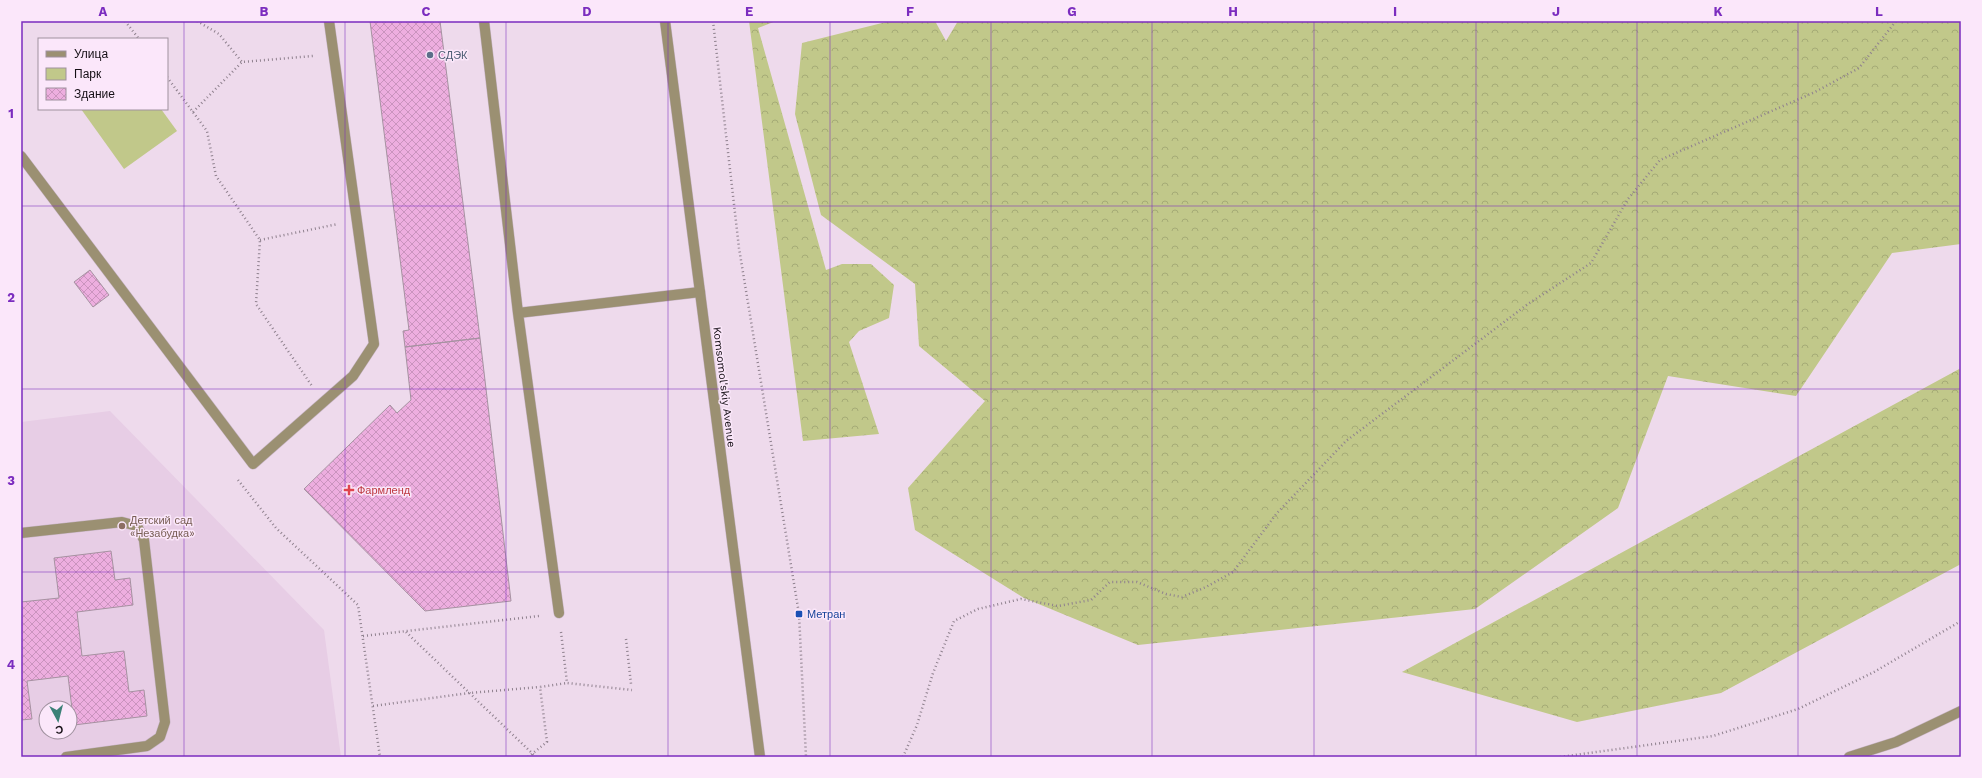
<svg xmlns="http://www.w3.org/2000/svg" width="1982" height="778" font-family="'Work Sans',sans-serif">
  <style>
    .built { fill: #e7cde5; fill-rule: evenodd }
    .green { fill: #c1c88a }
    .forest { fill: url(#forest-crowns) }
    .building { fill: url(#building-cross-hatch); stroke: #a692a1 }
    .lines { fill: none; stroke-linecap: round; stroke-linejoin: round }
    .service-casing { stroke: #c7b5c5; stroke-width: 11 }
    .minor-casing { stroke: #c7b5c5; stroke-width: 11 }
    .tertiary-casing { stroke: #c7b5c5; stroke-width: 11 }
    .path { stroke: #8f818e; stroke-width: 2.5; stroke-dasharray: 1 3; stroke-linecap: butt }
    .service { stroke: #9b9072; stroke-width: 10 }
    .minor { stroke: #9b9072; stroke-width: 10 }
    .tertiary { stroke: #9b9072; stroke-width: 10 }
    .grid { fill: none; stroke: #7b2cbf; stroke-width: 1; stroke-opacity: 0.55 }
    .service-dot { fill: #5c6f8a; stroke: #fbe7fa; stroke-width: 1.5 }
    .health-dot { fill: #e0444e; stroke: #fbe7fa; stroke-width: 1.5 }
    .education-dot { fill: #8d6e63; stroke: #fbe7fa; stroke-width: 1.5 }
    .transit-dot { fill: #1a4fb4; stroke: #fbe7fa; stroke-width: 1.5 }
    .labels { text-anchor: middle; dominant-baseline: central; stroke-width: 3; stroke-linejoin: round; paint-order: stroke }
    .service-label { font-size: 11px; fill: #4e5e75; stroke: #fbe7fa; text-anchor: start }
    .street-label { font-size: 11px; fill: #150f15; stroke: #fbe7fa }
    .health-label { font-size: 11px; fill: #be3a42; stroke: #fbe7fa; text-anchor: start }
    .education-label { font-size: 11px; fill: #785e54; stroke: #fbe7fa; text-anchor: start }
    .transit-label { font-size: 11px; fill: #164399; stroke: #fbe7fa; text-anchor: start }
    .neatline { fill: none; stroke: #7b2cbf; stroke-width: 1.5 }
    .grid-label { font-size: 13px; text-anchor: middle; font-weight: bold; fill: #7b2cbf }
  </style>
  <defs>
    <pattern id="forest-crowns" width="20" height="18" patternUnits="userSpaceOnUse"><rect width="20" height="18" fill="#c1c88a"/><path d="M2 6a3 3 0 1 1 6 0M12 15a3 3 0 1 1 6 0" fill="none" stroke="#a5ab76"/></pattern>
    <pattern id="building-cross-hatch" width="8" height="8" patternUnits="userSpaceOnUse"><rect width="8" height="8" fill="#edaedf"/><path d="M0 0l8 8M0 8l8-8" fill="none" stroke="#ca94be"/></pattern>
  </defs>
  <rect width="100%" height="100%" fill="#eedaec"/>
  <path class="built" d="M 110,411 L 324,630 L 341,757 L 21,757 L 21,422 ZM 46,708 L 70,708 L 70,732 L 46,732 Z"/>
  <path class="green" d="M 81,109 L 161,109 L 177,131 L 124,169 Z"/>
  <path class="forest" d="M 749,21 L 776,21 L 758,28 L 826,270 L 842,264 L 871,264 L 894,285 L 889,318 L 859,331 L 849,342 L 879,434 L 803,441 Z
    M 890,21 L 935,21 L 946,41 L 958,21 L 1961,21 L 1961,244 L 1892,253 L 1796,396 L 1668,376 L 1618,508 L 1475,609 L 1138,645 L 1024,598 L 915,530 L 908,488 L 985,401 L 919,346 L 915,284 L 821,215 L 795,114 L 802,43 Z
    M 1961,368 L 1961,564 L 1721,693 L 1577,722 L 1402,672 Z"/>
  <path class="building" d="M 370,21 L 440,21 L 480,338 L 405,347 L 403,331 L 409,330 Z
    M 90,270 L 109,295 L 93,307 L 74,282 Z
    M 480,338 L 511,601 L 425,611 L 304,489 L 390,405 L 397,413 L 411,400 L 405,347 Z
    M 111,551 L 115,580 L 130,578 L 133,605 L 77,612 L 82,656 L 124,651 L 129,692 L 144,690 L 147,716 L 74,725 L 68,676 L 27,681 L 32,719 L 21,720 L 21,602 L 59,598 L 54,558 Z"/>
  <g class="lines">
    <g class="service-casing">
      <path id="service" d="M 484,21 L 518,313 L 559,613
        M 21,156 L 253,464 L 353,376 L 374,344 L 329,21
        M 518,313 L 700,292
        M 21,533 L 122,522 L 137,526 L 144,540 L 165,722 L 160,737 L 147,746 L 66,757"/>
    </g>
    <g class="minor-casing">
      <path id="minor" d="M 1849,757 L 1896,742 L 1961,711"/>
    </g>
    <g class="tertiary-casing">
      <path id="tertiary" d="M 665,21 L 760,757"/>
    </g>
    <path class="path" d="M 125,21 L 139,39
      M 197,21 L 219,34 L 242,62
      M 713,21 L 739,248 L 799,614 L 806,757
      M 167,77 L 207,131 L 216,176 L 260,240 L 256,304 L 312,386
      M 193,112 L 242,62 L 313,56
      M 260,240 L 338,224
      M 238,480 L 276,528 L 358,605 L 380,757
      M 406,632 L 536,757
      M 561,632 L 567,683 L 632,690
      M 363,636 L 539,616
      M 626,639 L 631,684
      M 373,706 L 469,693 L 540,687
      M 528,757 L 547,742 L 540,687 L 567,683
      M 903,757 L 917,725 L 933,673 L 954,621 L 978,609 L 1021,599 L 1058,606 L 1091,600 L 1110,582 L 1137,582 L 1166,594 L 1182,597 L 1206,587 L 1233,572 L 1277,513 L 1346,441 L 1528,304 L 1591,263 L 1628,199 L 1660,160 L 1815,92 L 1859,68 L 1896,21
      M 1560,757 L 1713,736 L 1798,709 L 1874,672 L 1961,621"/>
    <use href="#service" class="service"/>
    <use href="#minor" class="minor"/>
    <use href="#tertiary" class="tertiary"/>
  </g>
  <path class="grid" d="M 184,21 L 184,757M 345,21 L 345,757M 506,21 L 506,757M 668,21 L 668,757M 830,21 L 830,757M 991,21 L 991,757M 1152,21 L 1152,757M 1314,21 L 1314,757M 1476,21 L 1476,757M 1637,21 L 1637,757M 1798,21 L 1798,757M 21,206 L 1961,206M 21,389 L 1961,389M 21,572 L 1961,572"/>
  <circle class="service-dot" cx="430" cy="55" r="4"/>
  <path class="health-dot" d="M347 484h4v4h4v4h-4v4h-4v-4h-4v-4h4z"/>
  <circle class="education-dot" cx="122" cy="526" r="4"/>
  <rect class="transit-dot" x="795" y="610" width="8" height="8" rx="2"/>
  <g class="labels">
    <g class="service-label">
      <text x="438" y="55">СДЭК</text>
    </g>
    <g class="street-label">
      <text transform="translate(724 387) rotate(83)">Komsomol'skiy Avenue</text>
    </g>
    <g class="health-label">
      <text x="357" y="490">Фармленд</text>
    </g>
    <g class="education-label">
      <text x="130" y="520">Детский сад<tspan x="130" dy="13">«Незабудка»</tspan></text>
    </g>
    <g class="transit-label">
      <text x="807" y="614">Метран</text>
    </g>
  </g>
  <rect width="1982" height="778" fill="none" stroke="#fbe7fa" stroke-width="44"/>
  <rect x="38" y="38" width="130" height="72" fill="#fbe7fa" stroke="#9f919e"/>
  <rect x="46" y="51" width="20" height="6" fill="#9b9072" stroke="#9f919e"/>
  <text x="74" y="58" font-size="12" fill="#150f15">Улица</text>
  <rect x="46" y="68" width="20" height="12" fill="#c1c88a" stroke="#9f919e"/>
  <text x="74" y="78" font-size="12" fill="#150f15">Парк</text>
  <rect x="46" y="88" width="20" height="12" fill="url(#building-cross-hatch)" stroke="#9f919e"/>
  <text x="74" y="98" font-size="12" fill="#150f15">Здание</text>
  <g transform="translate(58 720) rotate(173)"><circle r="19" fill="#fbe7fa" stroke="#9f919e"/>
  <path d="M0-3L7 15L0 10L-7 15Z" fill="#3c8177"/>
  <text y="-6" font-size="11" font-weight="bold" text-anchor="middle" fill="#150f15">С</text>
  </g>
  <rect x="22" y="22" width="1938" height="734" class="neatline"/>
  <g class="grid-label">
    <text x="103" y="16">A</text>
    <text x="264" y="16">B</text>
    <text x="426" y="16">C</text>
    <text x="587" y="16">D</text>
    <text x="749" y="16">E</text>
    <text x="910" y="16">F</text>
    <text x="1072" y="16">G</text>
    <text x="1233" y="16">H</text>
    <text x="1395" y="16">I</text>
    <text x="1556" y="16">J</text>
    <text x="1718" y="16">K</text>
    <text x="1879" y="16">L</text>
    <text x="11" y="118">1</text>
    <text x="11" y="302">2</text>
    <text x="11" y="485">3</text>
    <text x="11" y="669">4</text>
  </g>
</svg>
